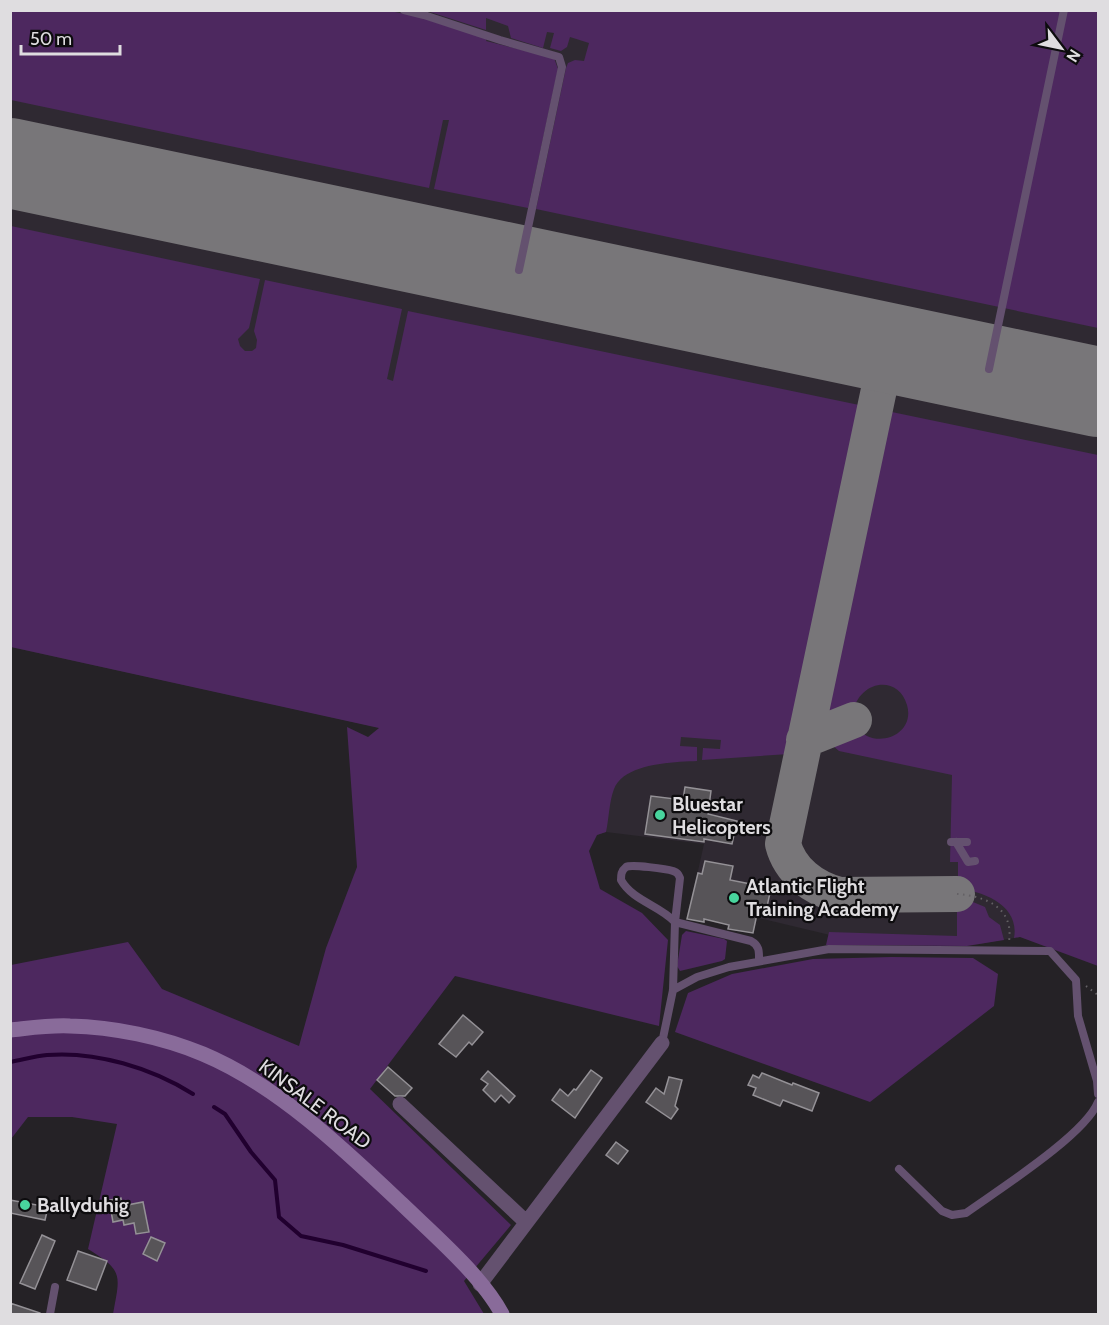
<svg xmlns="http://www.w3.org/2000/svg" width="1109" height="1325" font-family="Cabin,sans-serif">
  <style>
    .built { fill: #2f2932 }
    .green { fill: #4d285f }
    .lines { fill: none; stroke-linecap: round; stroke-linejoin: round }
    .stream { stroke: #21002f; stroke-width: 4 }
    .taxiway { stroke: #787679; stroke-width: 36 }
    .runway { stroke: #787679; stroke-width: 90 }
    .building { fill: #575458; stroke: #949196; stroke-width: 1.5 }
    .path { stroke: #646165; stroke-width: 2; stroke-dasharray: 1.5 4.5; stroke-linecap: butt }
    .lane { stroke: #64516f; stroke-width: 8 }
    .street { stroke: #64516f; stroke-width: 15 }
    .secondary { stroke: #896b9a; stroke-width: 15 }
    .poi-dot { fill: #48d49d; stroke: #0d0c0e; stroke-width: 2 }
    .labels { text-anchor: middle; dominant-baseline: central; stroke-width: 4.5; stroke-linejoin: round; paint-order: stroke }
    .poi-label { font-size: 20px; font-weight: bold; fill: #dfdde0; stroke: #0d0c0e; text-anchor: start }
    .street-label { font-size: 20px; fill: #dfdde0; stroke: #0d0c0e }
  </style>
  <rect width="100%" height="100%" fill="#252226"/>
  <path class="built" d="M 11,11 L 1098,11 L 1098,725 L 1020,937 L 979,944 L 830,935 L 691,902 L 704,844 L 606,832 L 597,835 L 380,728 L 11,647 Z"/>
  <path class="green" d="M 11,11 L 395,11 L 395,12 L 422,17 L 487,38 L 486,41 L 554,58 L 558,69 L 528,208 L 434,189 L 449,120 L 443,120 L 429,188 L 11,100 Z
    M 427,11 L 1098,11 L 1098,328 L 536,209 L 566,68 L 568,63 L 575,60 L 584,61 L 589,43 L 570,37 L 567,47 L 561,51 L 550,48 L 554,33 L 547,32 L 543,48 L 511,38 L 508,26 L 486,18 L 486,30 Z
    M 11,226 L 260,279 L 249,328 L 238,339 L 240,346 L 245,351 L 252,351 L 256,348 L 257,340 L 254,331 L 265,280 L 402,309 L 387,379 L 393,381 L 408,311 L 864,406 L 789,754 L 702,760 L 703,748 L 720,749 L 721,740 L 681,737 L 680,746 L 697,747 L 697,761 C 674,762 624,763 614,789 C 609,802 609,818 606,832 L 597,835 L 589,851 L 600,889 L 642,913 L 668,940 L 659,1026 L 455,976 L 370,1089 L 511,1225 L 464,1281 L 484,1314 L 113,1314 C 120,1275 124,1271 88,1249 L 117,1124 L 72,1117 L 28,1117 L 11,1139 L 11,965 L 128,942 L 162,989 L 299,1046 L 326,948 L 357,867 L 347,727 L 368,737 L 379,728 L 11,647 Z
    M 887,411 L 1098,455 L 1098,966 L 1020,937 L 1014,938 C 1020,906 984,891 958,889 L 958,862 L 950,862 L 952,775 L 839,751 L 824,738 L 856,727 C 874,751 916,736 907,705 C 898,673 857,681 853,714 L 848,717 L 821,727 L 819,719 Z
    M 957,900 L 973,902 L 985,907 L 989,917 L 1000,925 L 1004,940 L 967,946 L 826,945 L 829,932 L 957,936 Z
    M 686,931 L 724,939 L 727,941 L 725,959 L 722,961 L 680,971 L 677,966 L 682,935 Z
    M 892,957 L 973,958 L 998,974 L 994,1006 L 870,1102 L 675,1032 L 688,993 L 732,974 L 813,959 Z"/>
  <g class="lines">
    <path class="stream" d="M 10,1062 C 22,1060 35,1056 47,1055 C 96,1051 152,1068 193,1094
      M 214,1107 L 225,1114 L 251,1152 L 275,1180 L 279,1217 L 301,1236 L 343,1245 L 426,1271"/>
    <path class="taxiway" d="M 855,340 C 870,352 878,360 881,380 L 783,844 C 790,871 813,888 839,895 L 957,894
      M 881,380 C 893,366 904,360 922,354
      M 804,740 L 854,720"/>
    <path class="runway" d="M 10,163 L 1098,392"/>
  </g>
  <path class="building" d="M 685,787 L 711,791 L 708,814 L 737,821 L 732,844 L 704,839 L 704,842 L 645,834 L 651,796 L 683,800 Z
    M 705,861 L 733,866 L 730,880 L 771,888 L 765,916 L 757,914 L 753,933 L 728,929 L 729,925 L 704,919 L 704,922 L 687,919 L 698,873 L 702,874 Z
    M 463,1015 L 483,1032 L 472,1045 L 469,1042 L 456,1057 L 439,1044 Z
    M 388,1067 L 412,1088 L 405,1096 L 395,1096 L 377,1080 Z
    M 591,1070 L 602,1078 L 575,1118 L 552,1100 L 560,1089 L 568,1096 L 574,1089 L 576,1090 Z
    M 488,1071 L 515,1096 L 509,1103 L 501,1095 L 495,1102 L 483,1090 L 488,1084 L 481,1079 Z
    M 762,1073 L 792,1085 L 793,1083 L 819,1093 L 812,1111 L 783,1100 L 780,1106 L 753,1095 L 756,1088 L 748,1085 L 753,1075 L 759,1078 Z
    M 669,1077 L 682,1080 L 675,1106 L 678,1109 L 671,1119 L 646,1102 L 656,1088 L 664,1094 Z
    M 616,1142 L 628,1151 L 618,1164 L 606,1155 Z
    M 121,1198 L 122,1206 L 143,1202 L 149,1232 L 136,1234 L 134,1223 L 124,1225 L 123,1220 L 113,1222 L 109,1200 Z
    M 10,1200 L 48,1207 L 45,1220 L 10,1213 Z
    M 42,1235 L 55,1241 L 35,1289 L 20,1283 Z
    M 151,1237 L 165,1243 L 157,1261 L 143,1254 Z
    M 78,1251 L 107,1261 L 96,1290 L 67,1280 Z
    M 10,1303 L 40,1313 L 40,1314 L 10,1314 Z"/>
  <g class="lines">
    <path class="path" d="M 957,894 C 986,896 1014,908 1009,941
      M 1086,986 L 1098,995"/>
    <path class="lane" d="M 404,10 L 424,15 L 500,40 L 559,57 L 562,67 L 519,270
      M 989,369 L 1064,10
      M 951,842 L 967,842
      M 956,842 L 968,862 L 975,861
      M 673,990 L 697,977 L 729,967 L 829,949 L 1050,951 L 1076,980 L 1078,1016 L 1097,1081 L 1098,1094
      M 662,1043 L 673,990 L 675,922 L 680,878 C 678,874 678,873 673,871 C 667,869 631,864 626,867 C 621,871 621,875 621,880 C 633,901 659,905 675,922 L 751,941 C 760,946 759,952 759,961
      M 899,1169 L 942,1211 L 952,1215 L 966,1213 C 998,1190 1085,1135 1098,1102
      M 50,1314 L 55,1287"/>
    <path class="street" d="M 400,1104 L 526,1222
      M 480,1284 L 662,1043"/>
    <path class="secondary" d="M 10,1030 C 30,1028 50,1025 70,1026 C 114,1027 162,1037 203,1054 C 277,1085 344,1149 402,1204 C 434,1235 481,1275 502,1314"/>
  </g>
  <g class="poi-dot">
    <circle cx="660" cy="815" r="6"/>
    <circle cx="734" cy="898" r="6"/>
    <circle cx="25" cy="1205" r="6"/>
  </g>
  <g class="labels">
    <g class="poi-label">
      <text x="672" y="804">Bluestar<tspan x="672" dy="23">Helicopters</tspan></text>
      <text x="746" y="886">Atlantic Flight<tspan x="746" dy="23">Training Academy</tspan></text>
      <text x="37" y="1205">Ballyduhig</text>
    </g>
    <g class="street-label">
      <text transform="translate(315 1104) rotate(37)">KINSALE ROAD</text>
    </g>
  </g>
  <rect width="1109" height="1325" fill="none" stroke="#dfdde0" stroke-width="24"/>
  <g transform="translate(1061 48) rotate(122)" stroke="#0d0c0e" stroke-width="4.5" paint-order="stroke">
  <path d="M0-4.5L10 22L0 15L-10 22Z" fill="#dfdde0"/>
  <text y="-9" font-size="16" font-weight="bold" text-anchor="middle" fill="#dfdde0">N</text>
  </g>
  <path d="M21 45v9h99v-9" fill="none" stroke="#dfdde0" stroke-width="3"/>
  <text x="30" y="45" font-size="18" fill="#dfdde0" stroke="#0d0c0e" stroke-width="4.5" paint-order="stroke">50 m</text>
</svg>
